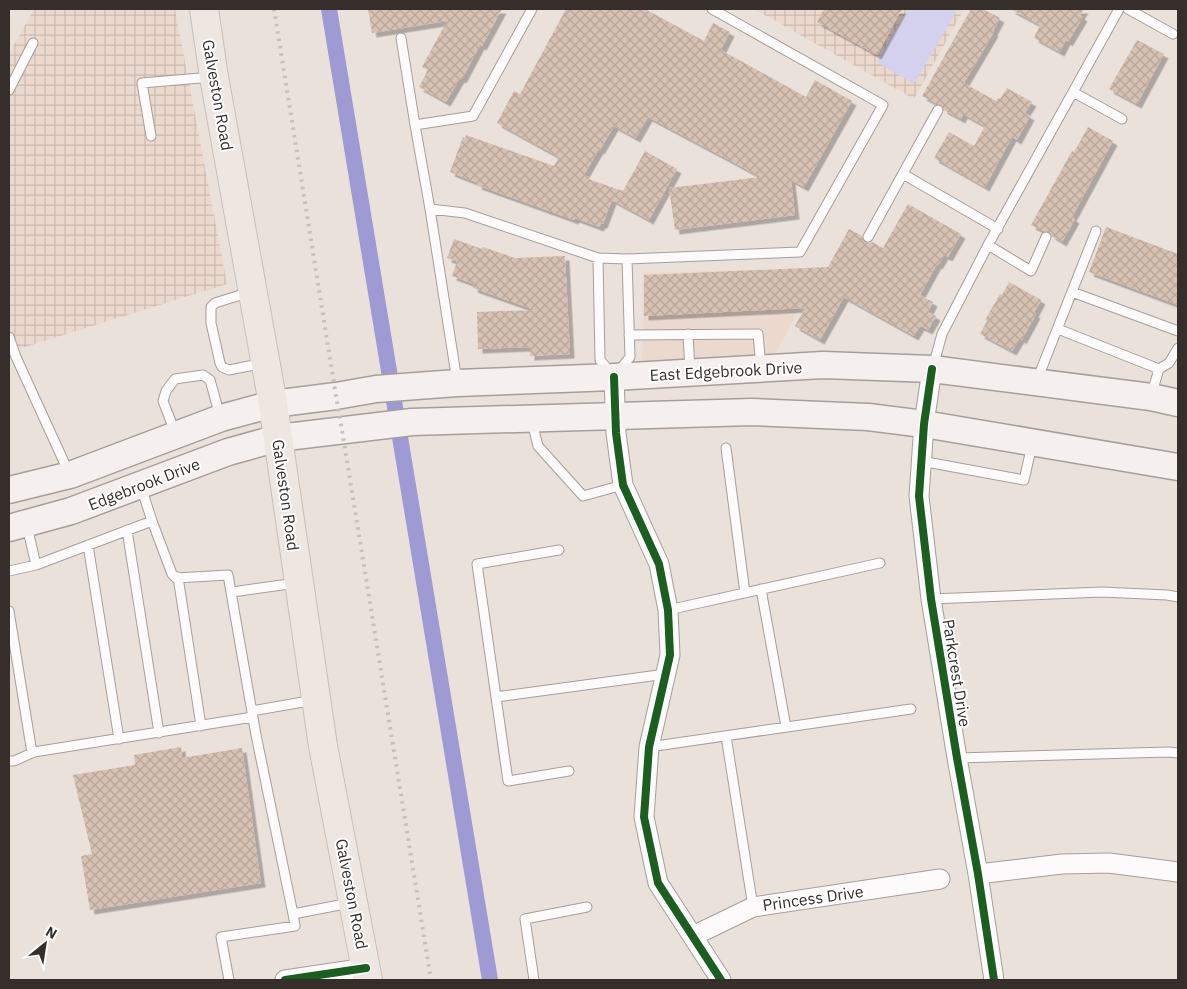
<svg xmlns="http://www.w3.org/2000/svg" width="1187" height="989" font-family="'IBM Plex Sans',sans-serif">
  <style>
    .built { fill: #ecd9cd }
    .industrial { fill: url(#industrial-grid) }
    .grass { fill: #d4d1ef }
    .lines { fill: none; stroke-linecap: round; stroke-linejoin: round }
    .canal { stroke: #9e9bd4; stroke-width: 16 }
    .building { fill: url(#building-cross-hatch); filter: url(#shadow) }
    .lane-casing { stroke: #a69e9a; stroke-width: 11 }
    .street-casing { stroke: #a69e9a; stroke-width: 21 }
    .secondary-casing { stroke: #a69e9a; stroke-width: 29 }
    .primary-casing { stroke: #c4bfbc; stroke-width: 30 }
    .lane { stroke: #fcfafa; stroke-width: 9 }
    .street { stroke: #fcfafa; stroke-width: 19 }
    .secondary { stroke: #f5f0ed; stroke-width: 26 }
    .primary { stroke: #eee6e0; stroke-width: 28 }
    .rail { stroke: #c3c1bf; stroke-width: 4; stroke-dasharray: 2.5 5; stroke-linecap: butt }
    .cycleway-casing { stroke: #fff; stroke-width: 11 }
    .cycleway { stroke: #1b5e20; stroke-width: 8 }
    .labels { text-anchor: middle; dominant-baseline: central; stroke-width: 4; stroke-linejoin: round; paint-order: stroke }
    .street-label { font-size: 16px; fill: #352e2a; stroke: #fff }
  </style>
  <defs>
    <pattern id="industrial-grid" width="8" height="8" patternUnits="userSpaceOnUse" patternTransform="scale(1.25)"><rect width="8" height="8" fill="#ecd9cd"/><path d="M0 4h8M4 0v8" fill="none" stroke="#cbbbb0"/></pattern>
    <pattern id="building-cross-hatch" width="8" height="8" patternUnits="userSpaceOnUse" patternTransform="scale(1.25)"><rect width="8" height="8" fill="#d6c1b2"/><path d="M0 0l8 8M0 8l8-8" fill="none" stroke="#b8a699"/></pattern>
    <filter id="shadow"><feDropShadow dx="4.5" dy="4.5" stdDeviation="0" flood-color="#0004"/></filter>
  </defs>
  <rect width="100%" height="100%" fill="#ebe1db"/>
  <path class="built" d="M 822,268 L 771,362 L 642,367 L 643,273 Z"/>
  <path class="industrial" d="M 34,9 L 175,9 L 227,284 L 9,352 L 9,54 Z
    M 754,9 L 964,9 L 914,99 Z"/>
  <path class="grass" d="M 908,9 L 958,9 L 914,84 L 877,62 Z"/>
  <g class="lines">
    <path class="canal" d="M 329,9 L 490,980"/>
  </g>
  <path class="building" d="M 368,9 L 502,9 L 482,46 L 480,45 L 462,79 L 460,78 L 446,102 L 419,87 L 428,70 L 422,67 L 447,21 L 372,33 Z
    M 566,9 L 645,9 L 704,41 L 713,23 L 730,32 L 721,50 L 806,97 L 815,80 L 852,101 L 804,187 L 791,180 L 795,215 L 675,230 L 669,188 L 761,177 L 648,117 L 636,138 L 614,126 L 600,150 L 599,149 L 584,175 L 589,177 L 588,179 L 623,191 L 645,151 L 677,169 L 649,220 L 612,200 L 603,224 L 601,224 L 599,227 L 575,218 L 574,220 L 477,185 L 478,183 L 450,172 L 463,137 L 465,138 L 466,135 L 554,166 L 559,157 L 497,123 L 514,91 L 520,94 Z
    M 824,9 L 902,9 L 877,55 L 817,22 Z
    M 971,9 L 983,9 L 1000,18 L 993,31 L 994,32 L 964,83 L 996,101 L 998,98 L 1000,99 L 1007,88 L 1032,102 L 1025,113 L 1030,116 L 1017,140 L 1012,137 L 985,187 L 934,158 L 949,132 L 974,146 L 985,126 L 963,114 L 961,119 L 944,110 L 941,105 L 937,104 L 922,96 Z
    M 1010,9 L 1084,9 L 1080,15 L 1083,17 L 1068,42 L 1066,40 L 1060,52 L 1034,38 L 1040,25 Z
    M 1137,40 L 1164,54 L 1137,104 L 1109,89 Z
    M 1088,127 L 1113,141 L 1072,217 L 1075,219 L 1062,242 L 1052,236 L 1049,232 L 1043,231 L 1031,225 L 1072,151 L 1074,152 Z
    M 908,204 L 961,234 L 948,257 L 944,255 L 938,265 L 937,264 L 920,295 L 933,302 L 928,312 L 936,316 L 928,330 L 920,326 L 914,336 L 844,297 L 820,340 L 795,326 L 805,308 L 644,316 L 644,275 L 828,267 L 849,229 L 862,236 L 862,240 L 865,242 L 869,243 L 872,242 L 883,248 Z
    M 1106,227 L 1178,254 L 1178,305 L 1089,272 Z
    M 454,239 L 482,249 L 483,247 L 515,258 L 565,256 L 570,354 L 530,356 L 530,347 L 478,349 L 477,312 L 535,310 L 473,288 L 474,284 L 452,276 L 457,261 L 447,258 Z
    M 1009,282 L 1041,300 L 1034,313 L 1036,314 L 1022,340 L 1020,338 L 1012,351 L 980,334 L 987,321 L 985,320 L 1000,294 L 1002,295 Z
    M 181,747 L 182,758 L 242,748 L 261,883 L 90,910 L 81,856 L 92,854 L 73,775 L 135,765 L 134,755 Z"/>
  <g class="lines">
    <g class="lane-casing">
      <path id="lane" d="M 1128,9 L 1173,34
        M 401,38 L 415,125 L 430,209 L 457,381
        M 9,90 L 33,43
        M 1073,92 L 1122,119
        M 415,125 L 473,116 L 532,9
        M 151,136 L 142,83 L 212,77
        M 903,174 L 998,229
        M 430,209 L 465,213 L 598,258 L 627,259 L 800,252 L 883,105 L 712,9
        M 868,237 L 938,110
        M 988,245 L 1031,271 L 1046,237
        M 598,258 L 600,360 L 610,372
        M 250,292 L 215,303 L 211,307 L 211,323 L 220,363 L 222,367 L 229,370 L 264,363
        M 1072,292 L 1178,331
        M 1058,329 L 1159,369 L 1151,396
        M 688,334 L 690,372
        M 629,335 L 758,334 L 761,367
        M 9,337 L 16,357 L 69,473
        M 933,367 L 942,334 L 988,245 L 1119,9
        M 1159,369 L 1169,363 L 1178,348
        M 618,372 L 630,357 L 627,259
        M 1037,380 L 1096,231
        M 532,422 L 538,446 L 583,496 L 623,485
        M 175,432 L 163,401 L 166,391 L 175,379 L 203,375 L 210,380 L 220,416
        M 726,448 L 745,593
        M 921,461 L 1024,480 L 1032,445
        M 152,521 L 172,574 L 176,578 L 228,575 L 256,735 L 293,914
        M 27,526 L 36,565
        M 127,530 L 159,733
        M 88,545 L 119,739
        M 559,550 L 477,564 L 508,781 L 569,771
        M 9,571 L 36,565 L 152,521 L 141,487
        M 178,577 L 201,726
        M 761,589 L 786,727
        M 232,592 L 296,583
        M 931,599 L 1102,592 L 1167,595 L 1178,597
        M 668,610 L 880,563
        M 9,611 L 32,753
        M 496,697 L 666,674
        M 252,711 L 314,700
        M 726,736 L 753,907
        M 649,747 L 911,709
        M 957,758 L 1168,752 L 1178,753
        M 9,761 L 14,761 L 34,752 L 253,717
        M 229,980 L 221,937 L 295,926 L 293,914 L 350,903
        M 534,980 L 525,919 L 587,907"/>
    </g>
    <g class="street-casing">
      <path id="street" d="M 932,369 L 924,424 L 919,496 L 931,599 L 957,758 L 978,874 L 994,980
        M 614,377 L 616,433 L 623,485 L 659,564 L 668,610 L 670,655 L 649,747 L 644,817 L 658,883 L 721,980
        M 978,874 L 1062,864 L 1109,863 L 1178,872
        M 693,936 L 753,907 L 940,879
        M 285,980 L 366,968"/>
    </g>
    <g class="secondary-casing">
      <path id="secondary" d="M 9,490 L 70,475 L 221,418 L 273,404 L 336,396 L 376,389 L 457,383 L 614,377 L 823,365 L 932,369 L 1151,397 L 1178,403
        M 9,528 L 71,511 L 228,452 L 278,438 L 412,422 L 752,412 L 868,417 L 924,424 L 1178,467"/>
    </g>
    <g class="primary-casing">
      <path id="primary" d="M 204,9 L 214,77 L 273,404 L 323,746 L 368,980"/>
    </g>
    <use href="#lane" class="lane"/>
    <use href="#street" class="street"/>
    <use href="#secondary" class="secondary"/>
    <use href="#primary" class="primary"/>
    <path class="rail" d="M 274,9 L 336,396 L 342,430 L 431,980"/>
    <g class="cycleway-casing">
      <path id="cycleway" d="M 932,369 L 924,424 L 919,496 L 931,599 L 957,758 L 978,874 L 994,980
        M 614,377 L 616,433 L 623,485 L 659,564 L 668,610 L 670,655 L 649,747 L 644,817 L 658,883 L 721,980
        M 285,980 L 366,968"/>
    </g>
    <use href="#cycleway" class="cycleway"/>
  </g>
  <g class="labels">
    <g class="street-label">
      <text transform="translate(218 95) rotate(80)">Galveston Road</text>
      <text transform="translate(726 371) rotate(-3)">East Edgebrook Drive</text>
      <text transform="translate(144 484) rotate(-21)">Edgebrook Drive</text>
      <text transform="translate(286 495) rotate(82)">Galveston Road</text>
      <text transform="translate(957 673) rotate(81)">Parkcrest Drive</text>
      <text transform="translate(352 894) rotate(79)">Galveston Road</text>
      <text transform="translate(813 898) rotate(-8)">Princess Drive</text>
    </g>
  </g>
  <rect width="1187" height="989" fill="none" stroke="#352e2a" stroke-width="20"/>
  <g transform="translate(45 944) rotate(30)" stroke="#ffffff" stroke-width="4" paint-order="stroke">
  <path d="M0-4L9 19L0 12L-9 19Z" fill="#352e2a"/>
  <text y="-8" font-size="14" font-weight="bold" text-anchor="middle" fill="#352e2a">N</text>
  </g>
</svg>
